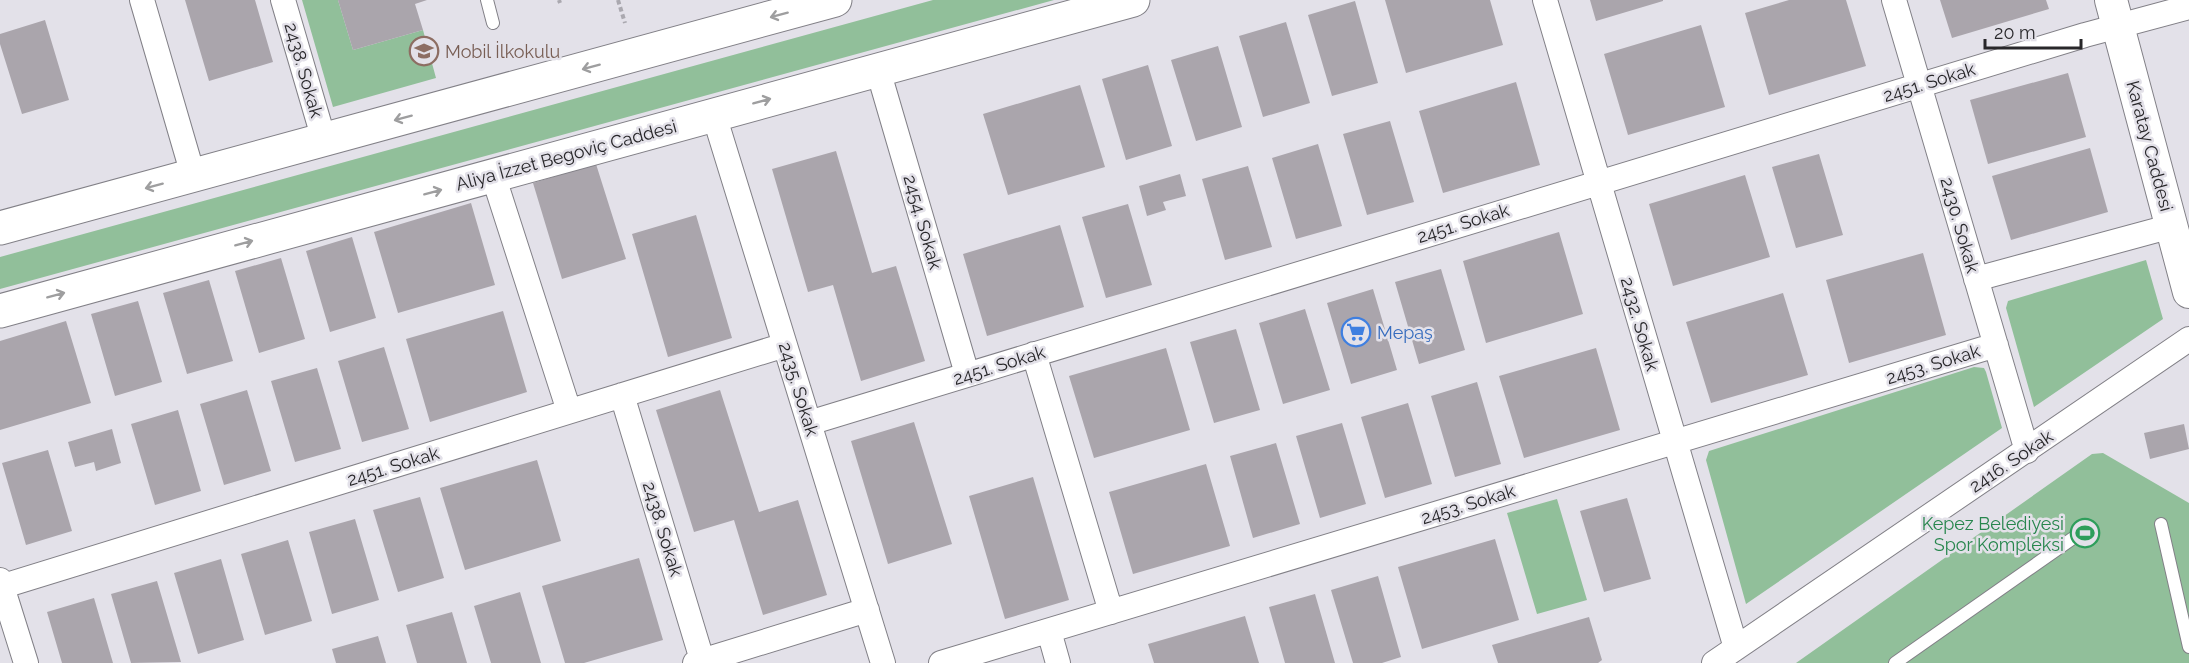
<svg xmlns="http://www.w3.org/2000/svg" width="2189" height="663" font-family="Raleway,sans-serif">
  <style>
    .green { fill: #91bf9a }
    .building { fill: #aaa5ac }
    .lines { fill: none; stroke-linecap: round; stroke-linejoin: round }
    .service-casing { stroke: #828087; stroke-width: 14 }
    .minor-casing { stroke: #828087; stroke-width: 26 }
    .tertiary-casing { stroke: #828087; stroke-width: 34 }
    .secondary-casing { stroke: #828087; stroke-width: 35 }
    .path { stroke: #aaa8af; stroke-width: 4; stroke-dasharray: 4.5 3; stroke-linecap: butt }
    .service { stroke: #fff; stroke-width: 12 }
    .minor { stroke: #fff; stroke-width: 24 }
    .tertiary { stroke: #fff; stroke-width: 32 }
    .secondary { stroke: #fff; stroke-width: 33 }
    .oneway { stroke: #9e9e9f }
    .labels { text-anchor: middle; dominant-baseline: central; stroke-width: 5; stroke-linejoin: round; paint-order: stroke }
    .education-label { font-size: 18px; fill: #785e54; stroke: #e3e1e9; text-anchor: start }
    .street-label { font-size: 18px; fill: #28272a; stroke: #e3e1e9 }
    .shop-label { font-size: 18px; fill: #366cbe; stroke: #e3e1e9; text-anchor: start }
    .leisure-label { font-size: 18px; fill: #27864d; stroke: #e3e1e9; text-anchor: end }
  </style>
  <rect width="100%" height="100%" fill="#e3e1e9"/>
  <path class="green" d="M 302,0 L 338,0 L 353,50 L 423,30 L 436,78 L 333,107 Z
    M 933,0 L 1054,0 L 0,289 L 0,257 Z
    M 2146,260 L 2163,319 L 2034,407 L 2006,308 L 2008,301 Z
    M 1974,367 L 1984,368 L 1986,372 L 2002,428 L 1746,604 L 1706,460 L 1709,451 Z
    M 2103,453 L 2189,503 L 2189,663 L 1796,663 L 2092,454 Z
    M 1557,499 L 1587,600 L 1537,614 L 1507,513 Z"/>
  <path class="building" d="M 185,0 L 255,0 L 273,62 L 209,81 Z
    M 338,0 L 427,0 L 415,4 L 423,30 L 353,50 Z
    M 1385,0 L 1490,0 L 1503,45 L 1406,73 Z
    M 1590,0 L 1663,0 L 1663,1 L 1596,21 Z
    M 1789,0 L 1846,0 L 1866,66 L 1769,95 L 1745,13 Z
    M 1940,0 L 2046,0 L 2049,9 L 1952,38 Z
    M 1355,1 L 1378,83 L 1332,96 L 1308,15 Z
    M 45,20 L 69,100 L 22,114 L 0,44 L 0,34 Z
    M 1286,22 L 1310,103 L 1263,117 L 1239,36 Z
    M 1701,25 L 1725,107 L 1628,135 L 1604,54 Z
    M 1218,46 L 1242,127 L 1196,141 L 1171,60 Z
    M 1148,65 L 1172,146 L 1126,160 L 1102,79 Z
    M 2068,73 L 2086,137 L 1988,164 L 1970,100 Z
    M 1516,82 L 1540,165 L 1443,193 L 1419,111 Z
    M 1080,85 L 1105,167 L 1008,195 L 983,114 Z
    M 1390,121 L 1414,202 L 1367,215 L 1343,134 Z
    M 1318,144 L 1342,226 L 1296,239 L 1272,158 Z
    M 2090,148 L 2108,212 L 2011,240 L 1992,176 Z
    M 836,151 L 872,273 L 896,266 L 925,361 L 861,381 L 833,285 L 808,292 L 772,169 Z
    M 1819,154 L 1843,235 L 1796,248 L 1772,167 Z
    M 596,164 L 626,259 L 562,279 L 533,183 Z
    M 1248,166 L 1272,247 L 1225,260 L 1202,179 Z
    M 1180,174 L 1186,196 L 1163,202 L 1166,210 L 1147,216 L 1139,186 Z
    M 1745,175 L 1770,257 L 1673,286 L 1649,204 Z
    M 471,203 L 495,285 L 398,313 L 374,232 Z
    M 1128,204 L 1152,285 L 1106,298 L 1082,217 Z
    M 696,215 L 732,338 L 668,357 L 632,234 Z
    M 1060,225 L 1084,307 L 987,336 L 963,254 Z
    M 1559,232 L 1583,314 L 1486,343 L 1463,261 Z
    M 352,237 L 376,318 L 330,332 L 306,251 Z
    M 1923,253 L 1946,335 L 1849,363 L 1826,280 Z
    M 281,258 L 305,339 L 259,353 L 235,271 Z
    M 1441,269 L 1465,350 L 1419,364 L 1395,282 Z
    M 209,280 L 233,361 L 187,374 L 163,293 Z
    M 1373,289 L 1397,370 L 1351,384 L 1327,303 Z
    M 1783,293 L 1808,375 L 1711,403 L 1686,322 Z
    M 138,301 L 162,382 L 115,396 L 91,314 Z
    M 1305,309 L 1330,390 L 1283,404 L 1259,323 Z
    M 503,311 L 527,392 L 430,422 L 406,339 Z
    M 66,321 L 91,403 L 0,430 L 0,341 Z
    M 1236,329 L 1260,410 L 1214,423 L 1190,342 Z
    M 384,347 L 409,429 L 362,442 L 338,361 Z
    M 1166,348 L 1190,430 L 1094,458 L 1069,376 Z
    M 1596,348 L 1620,430 L 1524,458 L 1499,376 Z
    M 317,368 L 341,449 L 295,462 L 271,381 Z
    M 1477,382 L 1501,464 L 1455,477 L 1431,396 Z
    M 247,390 L 271,471 L 224,485 L 200,404 Z
    M 720,390 L 759,512 L 798,500 L 827,595 L 763,615 L 734,520 L 694,532 L 656,410 Z
    M 1408,403 L 1432,484 L 1385,498 L 1361,417 Z
    M 178,410 L 201,491 L 155,505 L 131,424 Z
    M 914,422 L 952,544 L 888,564 L 851,441 Z
    M 1342,423 L 1366,504 L 1320,518 L 1296,436 Z
    M 2184,424 L 2189,449 L 2150,459 L 2144,433 Z
    M 112,429 L 121,463 L 96,471 L 94,462 L 75,467 L 68,442 Z
    M 1276,443 L 1300,524 L 1253,538 L 1230,456 Z
    M 48,450 L 72,531 L 26,545 L 2,463 Z
    M 537,460 L 561,541 L 465,570 L 440,488 Z
    M 1206,464 L 1230,546 L 1133,574 L 1109,492 Z
    M 1033,477 L 1069,600 L 1005,619 L 969,496 Z
    M 420,497 L 444,578 L 398,592 L 373,510 Z
    M 1627,498 L 1651,579 L 1604,592 L 1580,511 Z
    M 355,519 L 379,600 L 332,614 L 309,532 Z
    M 1495,539 L 1519,620 L 1422,649 L 1398,567 Z
    M 288,540 L 312,621 L 265,635 L 241,554 Z
    M 639,558 L 663,640 L 584,663 L 565,663 L 542,586 Z
    M 221,559 L 244,640 L 198,654 L 174,573 Z
    M 1378,576 L 1401,657 L 1382,663 L 1353,663 L 1331,590 Z
    M 157,581 L 181,662 L 131,663 L 111,594 Z
    M 520,592 L 541,663 L 491,663 L 474,606 Z
    M 1315,594 L 1335,663 L 1285,663 L 1269,607 Z
    M 94,598 L 113,663 L 62,663 L 47,612 Z
    M 452,612 L 467,663 L 417,663 L 406,625 Z
    M 1245,616 L 1259,663 L 1154,663 L 1148,644 Z
    M 1589,617 L 1602,660 L 1598,663 L 1498,663 L 1492,645 Z
    M 378,636 L 386,663 L 336,663 L 332,649 Z"/>
  <g class="lines">
    <g class="service-casing">
      <path id="service" d="M 487,0 L 493,23
        M 2161,524 L 2189,647
        M 1895,663 L 2086,529"/>
    </g>
    <g class="minor-casing">
      <path id="minor" d="M 142,0 L 193,175
        M 283,0 L 324,140
        M 1545,0 L 1736,648
        M 1894,0 L 2027,451
        M 878,70 L 967,374
        M 714,115 L 883,663
        M 493,175 L 569,411
        M 1976,279 L 2172,226
        M 1034,354 L 1111,612
        M 622,395 L 703,663
        M 809,423 L 2085,35 L 2189,7
        M 0,580 L 26,663
        M 0,587 L 785,345
        M 1049,631 L 1058,663
        M 695,663 L 867,610
        M 941,663 L 1996,345
        M 1714,663 L 2189,339"/>
    </g>
    <g class="tertiary-casing">
      <path id="tertiary" d="M 2111,0 L 2189,292"/>
    </g>
    <g class="secondary-casing">
      <path id="secondary" d="M 0,228 L 835,0
        M 0,311 L 1133,0"/>
    </g>
    <path class="path" d="M 559,0 L 560,3
      M 618,0 L 625,23"/>
    <use href="#service" class="service"/>
    <use href="#minor" class="minor"/>
    <use href="#tertiary" class="tertiary"/>
    <use href="#secondary" class="secondary"/>
  </g>
  <defs><path id="oneway-shaft" d="M-6 0H5M1.5-3L5.5 0L1.5 3" fill="none" stroke-width="1.6" stroke-linecap="round" stroke-linejoin="round" transform="scale(1.5)"/></defs>
  <g class="oneway">
    <use href="#oneway-shaft" transform="translate(779 15) rotate(165)"/>
    <use href="#oneway-shaft" transform="translate(591 67) rotate(165)"/>
    <use href="#oneway-shaft" transform="translate(762 101) rotate(-15)"/>
    <use href="#oneway-shaft" transform="translate(403 118) rotate(165)"/>
    <use href="#oneway-shaft" transform="translate(154 186) rotate(165)"/>
    <use href="#oneway-shaft" transform="translate(433 192) rotate(-15)"/>
    <use href="#oneway-shaft" transform="translate(244 243) rotate(-15)"/>
    <use href="#oneway-shaft" transform="translate(56 295) rotate(-15)"/>
  </g>
  <defs>
    <g id="school-ring" transform="scale(1.5)"><circle r="9.5" fill="#e3e1e9" stroke="#8d6e63" stroke-width="1.5"/><path d="M0-5L7-2L0 1L-7-2ZM-4 1L0 2.5L4 1V4Q0 6-4 4Z" fill="#8d6e63"/></g>
    <g id="supermarket-ring" transform="scale(1.5)"><circle r="9.5" fill="#e3e1e9" stroke="#3f7fe0" stroke-width="1.5"/><path d="M-6-5.5h2.5l.6 2H6L4.5 2H-2.5L-4.4-4H-6ZM-1.5 3.2a1.3 1.3 0 1 0 .1 0ZM3 3.2a1.3 1.3 0 1 0 .1 0Z" fill="#3f7fe0"/></g>
    <g id="stadium-ring" transform="scale(1.5)"><circle r="9.5" fill="#e3e1e9" stroke="#2e9e5b" stroke-width="1.5"/><path d="M0-5a6.5 5 0 1 0 0 10a6.5 5 0 1 0 0-10ZM-3.5-1.8h7v3.6h-7Z" fill="#2e9e5b"/></g>
  </defs>
  <g fill-rule="evenodd">
    <use href="#school-ring" x="424" y="51"/>
    <use href="#supermarket-ring" x="1356" y="332"/>
    <use href="#stadium-ring" x="2085" y="533"/>
  </g>
  <g class="labels">
    <g class="education-label">
      <text x="445" y="51">Mobil İlkokulu</text>
    </g>
    <g class="street-label">
      <text transform="translate(304 70) rotate(74)">2438. Sokak</text>
      <text transform="translate(1929 82) rotate(-17)">2451. Sokak</text>
      <text transform="translate(2150 146) rotate(75)">Karatay Caddesi</text>
      <text transform="translate(566 155) rotate(-15)">Aliya İzzet Begoviç Caddesi</text>
      <text transform="translate(923 222) rotate(74)">2454. Sokak</text>
      <text transform="translate(1463 223) rotate(-17)">2451. Sokak</text>
      <text transform="translate(1960 225) rotate(74)">2430. Sokak</text>
      <text transform="translate(1640 324) rotate(74)">2432. Sokak</text>
      <text transform="translate(1933 364) rotate(-17)">2453. Sokak</text>
      <text transform="translate(999 365) rotate(-17)">2451. Sokak</text>
      <text transform="translate(799 389) rotate(73)">2435. Sokak</text>
      <text transform="translate(2011 461) rotate(-34)">2416. Sokak</text>
      <text transform="translate(393 466) rotate(-17)">2451. Sokak</text>
      <text transform="translate(1468 504) rotate(-17)">2453. Sokak</text>
      <text transform="translate(663 529) rotate(73)">2438. Sokak</text>
    </g>
    <g class="shop-label">
      <text x="1377" y="332">Mepaş</text>
    </g>
    <g class="leisure-label">
      <text x="2064" y="523">Kepez Belediyesi<tspan x="2064" dy="21">Spor Kompleksi</tspan></text>
    </g>
  </g>
  <path d="M1985 39v9h96v-9" fill="none" stroke="#28272a" stroke-width="3"/>
  <text x="1994" y="39" font-size="18" fill="#28272a" stroke="#e3e1e9" stroke-width="4.5" paint-order="stroke">20 m</text>
</svg>
